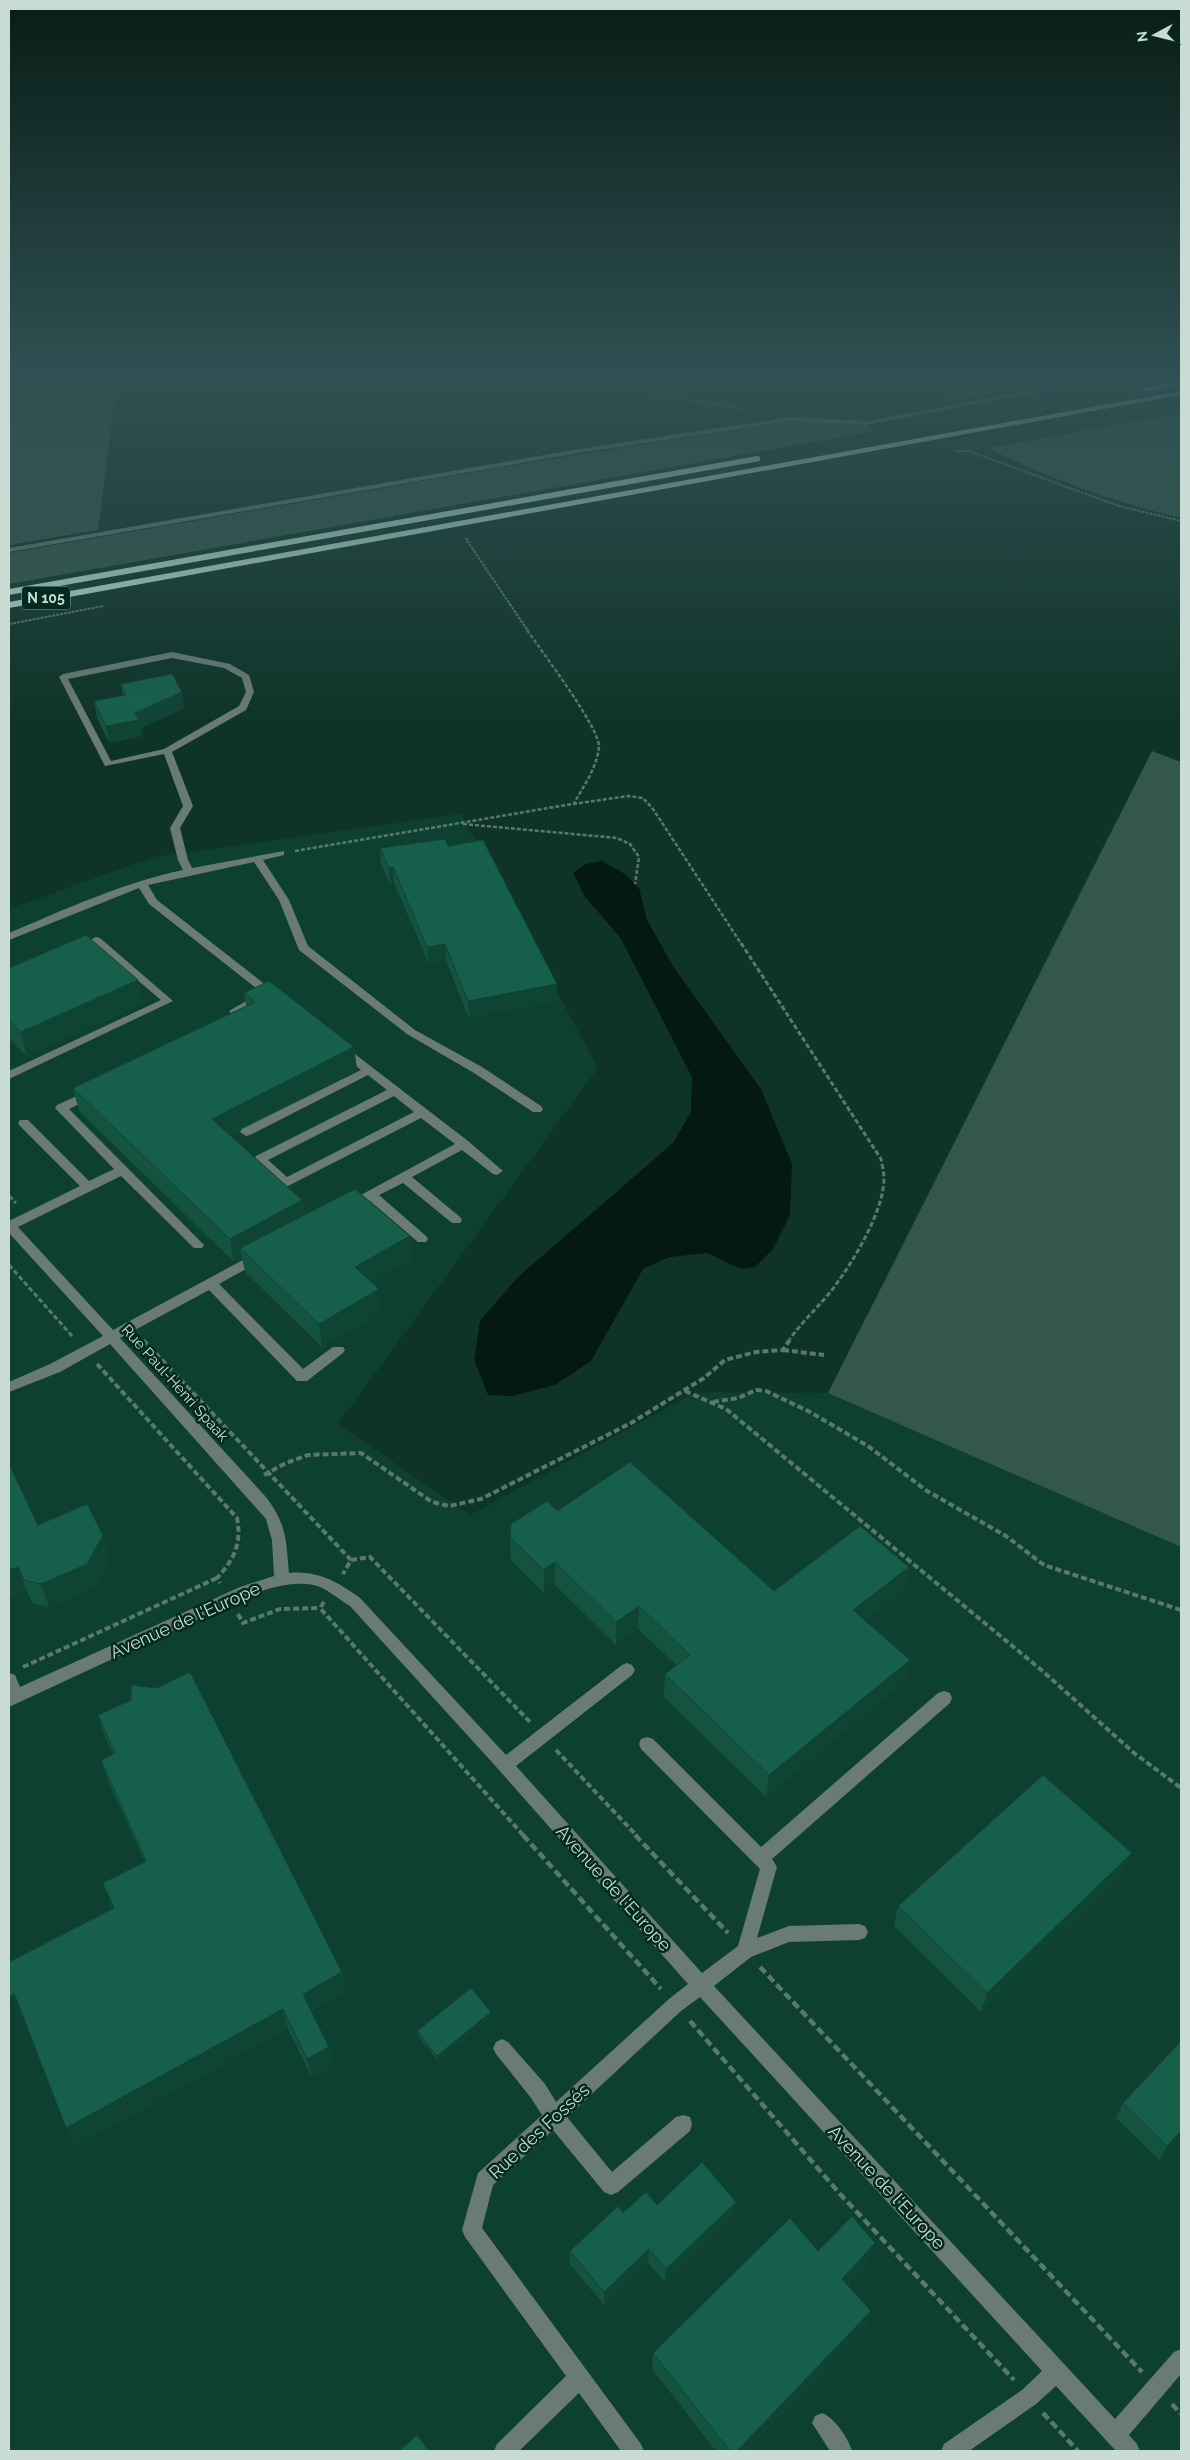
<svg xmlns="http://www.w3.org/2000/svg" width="1190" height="2460" font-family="Raleway,sans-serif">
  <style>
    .built { fill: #0e4031 }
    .green { fill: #33584b }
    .water { fill: #041912 }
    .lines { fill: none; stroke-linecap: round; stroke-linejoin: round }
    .path-far4 { stroke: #5a786e; stroke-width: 2; stroke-dasharray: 3 1; stroke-linecap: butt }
    .path-far3 { stroke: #5a786e; stroke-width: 2.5; stroke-dasharray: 4 2; stroke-linecap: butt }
    .path-far2 { stroke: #5a786e; stroke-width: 3; stroke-dasharray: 5 2.5; stroke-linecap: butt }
    .path-far1 { stroke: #5a786e; stroke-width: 4; stroke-dasharray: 6 3; stroke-linecap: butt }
    .path { stroke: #5a786e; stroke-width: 4.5; stroke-dasharray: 8 4; stroke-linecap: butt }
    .minor { fill: #6a7b74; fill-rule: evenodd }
    .highway { fill: #bfe8d8; fill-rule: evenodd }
    .wall { fill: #135340 }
    .shaded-wall { fill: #0f4334 }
    .building { fill: #16604b; stroke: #0f4334 }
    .labels { text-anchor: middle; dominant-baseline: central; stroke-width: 5; stroke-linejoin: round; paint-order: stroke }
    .shield { fill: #032a1f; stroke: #8da79e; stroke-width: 1 }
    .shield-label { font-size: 14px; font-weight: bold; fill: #c8dcd4 }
    .street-label { font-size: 15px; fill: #c8dcd4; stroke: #032a1f }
    .near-street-label { font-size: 18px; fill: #c8dcd4; stroke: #032a1f }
  </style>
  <rect width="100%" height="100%" fill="#0e3428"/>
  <path class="built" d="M 461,814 L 598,1068 L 338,1424 L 470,1515 L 696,1392 L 828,1393 L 1181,1547 L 1181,2451 L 9,2451 L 9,909 L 154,857 Z"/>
  <path class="green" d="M 9,381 L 117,381 L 98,530 L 9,545 Z
    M 957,381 L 1061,381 L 944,401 Z
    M 1181,413 L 1181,518 C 1110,501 1054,480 988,448 Z
    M 793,421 L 868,425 L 876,431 L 9,584 L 9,553 L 556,458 Z
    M 1152,751 L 1181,762 L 1181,1547 L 828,1393 Z"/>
  <path class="water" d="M 602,861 L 625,874 L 639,888 L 647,920 L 673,966 L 761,1089 L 792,1164 L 790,1215 L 773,1249 L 755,1267 L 741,1269 L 707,1253 L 670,1257 L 643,1269 L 591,1361 L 555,1385 L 512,1396 L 488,1395 L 474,1360 L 480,1321 L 518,1277 L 673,1143 L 691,1112 L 692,1077 L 620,937 L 585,897 L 573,873 L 586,864 Z"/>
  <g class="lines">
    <path class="path-far4" d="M 620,381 L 669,398 L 736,407 L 745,411
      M 956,451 L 969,451 L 1119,506 L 1181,521
      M 468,539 L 466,539 L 528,631
      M 9,624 L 104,606"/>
    <path class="path-far3" d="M 527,630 C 540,649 600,728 599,747 C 597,767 584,786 574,803
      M 463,824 L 617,838 L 630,844 L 639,857 L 635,884
      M 295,851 L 566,805 L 628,796 L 643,798 L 653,809 L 742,945"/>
    <path class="path-far2" d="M 741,943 L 881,1159 C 882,1165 884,1172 884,1178 C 884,1211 854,1260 835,1286 C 821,1305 803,1320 790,1339
      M 9,1196 L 16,1203
      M 9,1265 L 73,1337"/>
    <path class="path-far1" d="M 143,1340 L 351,1560 L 343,1574
      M 783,1350 L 824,1355
      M 97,1364 L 237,1518 C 242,1543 234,1560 217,1578 L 220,1583
      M 685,1391 L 726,1409 L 1039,1668 L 1134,1753 L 1181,1788
      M 713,1402 L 738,1398 L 756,1390 L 766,1391 L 810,1412 L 868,1446 L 927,1491 L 1006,1536 L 1044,1565 L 1181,1610
      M 264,1475 L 286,1463 L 308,1455 L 361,1453 L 432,1502 L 449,1506 L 481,1499 L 631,1423 L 704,1378 L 725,1360 L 756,1352 L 783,1350 L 791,1338
      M 351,1560 L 370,1557 L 530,1722
      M 324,1602 L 320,1608 L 524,1836
      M 238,1614 L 243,1623 L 280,1609 L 320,1608
      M 23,1667 L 217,1578
      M 556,1750 L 637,1836"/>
    <path class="path" d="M 523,1835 L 661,1989
      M 635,1835 L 728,1933
      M 760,1967 L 1142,2372
      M 690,2021 L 841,2195 L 1014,2380
      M 1172,2404 L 1181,2414
      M 1043,2413 L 1078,2451"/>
    <path class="minor" d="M 1079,381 L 1094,381 L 867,425 L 790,421 L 579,453 L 9,552 L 9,548 L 579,449 L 790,417 L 867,421 Z
      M 172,652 L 230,664 L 249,675 L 254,692 L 246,710 L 172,752 L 193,806 L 180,828 L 188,860 L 192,868 L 284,851 L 284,855 L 263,860 L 289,900 L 308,946 L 415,1030 L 482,1067 L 541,1106 L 543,1109 L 541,1112 L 533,1112 L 474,1073 L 407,1034 L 299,950 L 279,900 L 254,862 L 148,885 L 157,900 L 276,993 L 277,995 L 276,997 L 272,998 L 265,995 L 265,999 L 241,1012 L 251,1020 L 247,1023 L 239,1023 L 229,1011 L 257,995 L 265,995 L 149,904 L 139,888 L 9,940 L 9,933 C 66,909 122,883 183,870 L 178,860 L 170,828 L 183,806 L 164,754 L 105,766 L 59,677 L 63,674 ZM 172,658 L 224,668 L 242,678 L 246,692 L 239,706 L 164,749 L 111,761 L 68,679 Z
      M 96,937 L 100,938 L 173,1001 L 9,1079 L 9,1071 L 161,1000 L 95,944 L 79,951 L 74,948 Z
      M 343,1046 L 347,1048 L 468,1141 L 503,1171 L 497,1175 L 493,1174 L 462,1150 L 412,1177 L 460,1217 L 462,1220 L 460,1223 L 452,1223 L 403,1183 L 379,1195 L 426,1236 L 428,1239 L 426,1242 L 418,1242 L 370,1201 L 352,1209 L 346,1205 L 348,1202 L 455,1144 L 421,1118 L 286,1187 L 282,1186 L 254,1159 L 256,1156 L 387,1090 L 368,1075 L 250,1135 L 246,1136 L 240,1132 L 242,1129 L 361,1070 L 339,1052 L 337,1050 L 339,1048 ZM 394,1096 L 414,1112 L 287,1177 L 268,1160 Z
      M 92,1089 L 98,1093 L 96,1096 L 69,1109 L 204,1245 L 202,1248 L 194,1248 L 121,1176 L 18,1227 L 113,1330 L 254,1254 L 262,1254 L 264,1257 L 262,1260 L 219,1284 L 303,1369 L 333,1347 L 343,1347 L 345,1350 L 343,1353 L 307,1381 L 297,1381 L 209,1290 L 120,1338 L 266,1497 C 287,1525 286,1540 289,1573 C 317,1570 338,1582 360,1598 L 506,1755 L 622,1665 L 627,1663 L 632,1665 L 635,1670 L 632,1675 L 516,1766 L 702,1973 L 738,1946 L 760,1869 L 641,1749 L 639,1744 L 641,1739 L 647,1737 L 653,1739 L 761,1847 L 938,1693 L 944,1691 L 950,1693 L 952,1698 L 950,1703 L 772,1859 L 777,1867 L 757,1938 L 789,1926 L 859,1924 L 865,1926 L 868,1932 L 865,1938 L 859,1940 L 789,1942 L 751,1957 L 714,1986 L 1115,2419 L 1174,2352 L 1181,2349 L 1181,2374 L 1129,2435 L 1137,2444 L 1140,2451 L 1116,2451 L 1056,2386 L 1036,2404 L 969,2451 L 941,2451 L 944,2444 L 1022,2390 L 1042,2371 L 700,1997 L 681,2011 L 567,2117 L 612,2172 L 676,2117 L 683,2115 L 690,2117 L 692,2124 L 690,2131 L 618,2192 L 611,2195 L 604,2192 L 553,2130 L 493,2185 L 482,2228 L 641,2444 L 644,2451 L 621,2451 L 579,2393 L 519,2451 L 494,2451 L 497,2444 L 566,2376 L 465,2237 L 462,2230 L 478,2173 L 542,2115 L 531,2098 L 496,2054 L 493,2048 L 496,2042 L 502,2039 L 508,2042 L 545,2084 L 556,2102 L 669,1999 L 688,1984 L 499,1770 L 350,1606 C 340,1600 331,1592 320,1587 C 299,1579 270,1588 250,1595 L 9,1707 L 9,1673 L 15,1675 L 20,1687 L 240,1587 L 274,1576 L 272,1540 L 266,1519 L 110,1344 L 60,1372 L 9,1392 L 9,1382 L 50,1364 L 103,1336 L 9,1233 L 9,1221 L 80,1186 L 20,1126 L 18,1123 L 20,1120 L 28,1120 L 89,1181 L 114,1169 L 55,1108 L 57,1105 Z
      M 822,2413 C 835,2418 848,2438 852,2451 L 830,2451 L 812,2423 L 815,2416 Z"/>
    <path class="highway" d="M 1181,381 L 1181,385 L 1146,391 L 1142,389 Z
      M 1181,391 L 1181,395 L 9,608 L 9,602 Z
      M 757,456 L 760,457 L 760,461 L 9,595 L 9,589 Z"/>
  </g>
  <path class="wall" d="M 121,684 L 185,708 L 141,728 L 142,736 L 109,743 L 97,718 L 94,701 L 123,696 Z
    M 448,846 L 557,984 L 557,1001 L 469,1018 L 446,961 L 429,964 L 394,883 L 390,884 L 381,864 L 380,848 Z
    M 9,968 L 143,1003 L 27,1056 L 9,1038 Z
    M 244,993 L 354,1047 L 357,1070 L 230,1135 L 302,1200 L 305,1215 L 412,1260 L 372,1282 L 382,1312 L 322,1347 L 245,1272 L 242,1258 L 234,1262 L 79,1111 L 73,1088 L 246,1006 Z
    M 9,1464 L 38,1525 L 110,1558 L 95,1587 L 49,1607 L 32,1603 L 26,1590 L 9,1597 Z
    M 557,1511 L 774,1591 L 909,1567 L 904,1590 L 865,1621 L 910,1660 L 905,1682 L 766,1797 L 664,1697 L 665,1674 L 676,1665 L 638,1629 L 616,1645 L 555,1585 L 544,1593 L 511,1560 L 510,1537 Z
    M 98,1715 L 342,1972 L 346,1992 L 311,2011 L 333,2066 L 312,2078 L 288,2029 L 75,2147 L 66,2128 L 22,2014 L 20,2015 L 113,1909 L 103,1883 L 145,1862 L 108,1781 L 101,1760 L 113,1754 L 105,1737 Z
    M 1123,1873 L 981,2012 L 894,1926 L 898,1906 Z
    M 491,2017 L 438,2061 L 418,2036 L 417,2031 Z
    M 1123,2103 L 1181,2136 L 1159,2160 L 1116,2118 Z
    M 736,2202 L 734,2215 L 665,2282 L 648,2263 L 604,2305 L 570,2264 L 570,2251 L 623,2213 L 657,2205 Z
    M 818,2251 L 870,2260 L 848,2285 L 866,2327 L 747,2451 L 716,2451 L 652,2369 L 653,2353 Z"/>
  <path class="shaded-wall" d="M 182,692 L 185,708 L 141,728 L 142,736 L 109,743 L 106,726 Z
    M 393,867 L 394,883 L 390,884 L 389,868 Z
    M 445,944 L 446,961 L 429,964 L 427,947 Z
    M 138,980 L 143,1003 L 27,1056 L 21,1032 Z
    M 557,984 L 557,1001 L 469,1018 L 468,1001 Z
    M 354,1047 L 357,1070 L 216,1141 L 212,1119 Z
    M 302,1200 L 306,1223 L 240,1248 L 242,1258 L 234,1262 L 230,1239 Z
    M 410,1236 L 412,1260 L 358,1291 L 355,1267 Z
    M 379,1289 L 382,1312 L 322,1347 L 319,1324 Z
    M 103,1535 L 110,1558 L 95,1587 L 49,1607 L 41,1584 Z
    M 555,1562 L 555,1585 L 544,1593 L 544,1570 Z
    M 18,1567 L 26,1590 L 9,1597 L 9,1570 Z
    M 909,1567 L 904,1590 L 850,1633 L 853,1610 Z
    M 639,1606 L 638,1629 L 616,1645 L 616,1622 Z
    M 910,1660 L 905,1682 L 766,1797 L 769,1775 Z
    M 1132,1853 L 1123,1873 L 981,2012 L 987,1993 Z
    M 342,1972 L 346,1992 L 308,2013 L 303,1994 Z
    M 14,1993 L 24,2013 L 20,2015 L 10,1996 Z
    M 283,2009 L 288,2029 L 75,2147 L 66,2128 Z
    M 491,2012 L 491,2017 L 438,2061 L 437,2056 Z
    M 329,2047 L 333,2066 L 312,2078 L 307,2059 Z
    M 1181,2131 L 1181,2136 L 1159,2160 L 1167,2146 Z
    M 736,2202 L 734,2215 L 665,2282 L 666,2269 Z
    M 875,2243 L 870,2260 L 838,2295 L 842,2279 Z
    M 649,2249 L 648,2263 L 604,2305 L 604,2292 Z
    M 871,2311 L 866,2327 L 747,2451 L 737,2451 Z"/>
  <path class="building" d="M 172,674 L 182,692 L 135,713 L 139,720 L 106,726 L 94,701 L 126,695 L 121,684 Z
    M 445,839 L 448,846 L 483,840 L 557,984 L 468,1001 L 445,944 L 427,947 L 393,867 L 389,868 L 380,848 Z
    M 86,935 L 138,980 L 21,1032 L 9,1021 L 9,968 Z
    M 269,981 L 354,1047 L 212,1119 L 302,1200 L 230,1239 L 73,1088 L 255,1002 L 244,993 Z
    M 355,1189 L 410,1236 L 355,1267 L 379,1289 L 319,1324 L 240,1248 Z
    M 630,1462 L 774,1591 L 860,1526 L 909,1567 L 853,1610 L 910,1660 L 769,1775 L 665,1674 L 690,1655 L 639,1606 L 616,1622 L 555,1562 L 544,1570 L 510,1537 L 511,1524 L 547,1501 L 557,1511 Z
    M 9,1464 L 38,1525 L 87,1504 L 103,1535 L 87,1564 L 41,1584 L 24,1580 L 18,1567 L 9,1570 Z
    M 190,1672 L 342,1972 L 303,1994 L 329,2047 L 307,2059 L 283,2009 L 66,2128 L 14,1993 L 10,1996 L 9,1993 L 9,1962 L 114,1908 L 103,1883 L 146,1861 L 101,1760 L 115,1753 L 98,1715 L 131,1700 L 131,1685 L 157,1688 Z
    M 1043,1775 L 1132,1853 L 987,1993 L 898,1906 Z
    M 471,1988 L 491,2012 L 437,2056 L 417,2031 Z
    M 1181,2041 L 1181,2131 L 1167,2146 L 1123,2103 Z
    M 702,2162 L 736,2202 L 666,2269 L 649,2249 L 604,2292 L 570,2251 L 618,2206 L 623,2213 L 646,2192 L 657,2205 Z
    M 852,2216 L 875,2243 L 842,2279 L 871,2311 L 737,2451 L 730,2451 L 653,2353 L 790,2218 L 818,2251 Z
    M 417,2435 L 429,2451 L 399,2451 Z"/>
  <linearGradient id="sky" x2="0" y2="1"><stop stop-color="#081d16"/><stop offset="0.52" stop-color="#305053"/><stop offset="1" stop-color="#305053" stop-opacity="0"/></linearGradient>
  <rect width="1190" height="726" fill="url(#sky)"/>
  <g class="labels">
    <rect class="shield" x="22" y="586.5" width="48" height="23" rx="4"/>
    <g class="shield-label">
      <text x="46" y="598">N 105</text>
    </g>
    <g class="street-label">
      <text transform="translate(175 1383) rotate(48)">Rue Paul-Henri Spaak</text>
    </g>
    <g class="near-street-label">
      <text transform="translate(185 1620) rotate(-24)">Avenue de l'Europe</text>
      <text transform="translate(614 1888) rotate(48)">Avenue de l'Europe</text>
      <text transform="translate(539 2131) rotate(-43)">Rue des Fossés</text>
      <text transform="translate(887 2187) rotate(47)">Avenue de l'Europe</text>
    </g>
  </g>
  <rect width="1190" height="2460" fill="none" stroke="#c8dcd4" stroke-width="20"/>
  <g transform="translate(1155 35) rotate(263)" stroke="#032a1f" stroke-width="4" paint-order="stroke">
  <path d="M0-4L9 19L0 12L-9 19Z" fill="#c8dcd4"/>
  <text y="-8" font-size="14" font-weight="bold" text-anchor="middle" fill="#c8dcd4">N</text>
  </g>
</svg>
